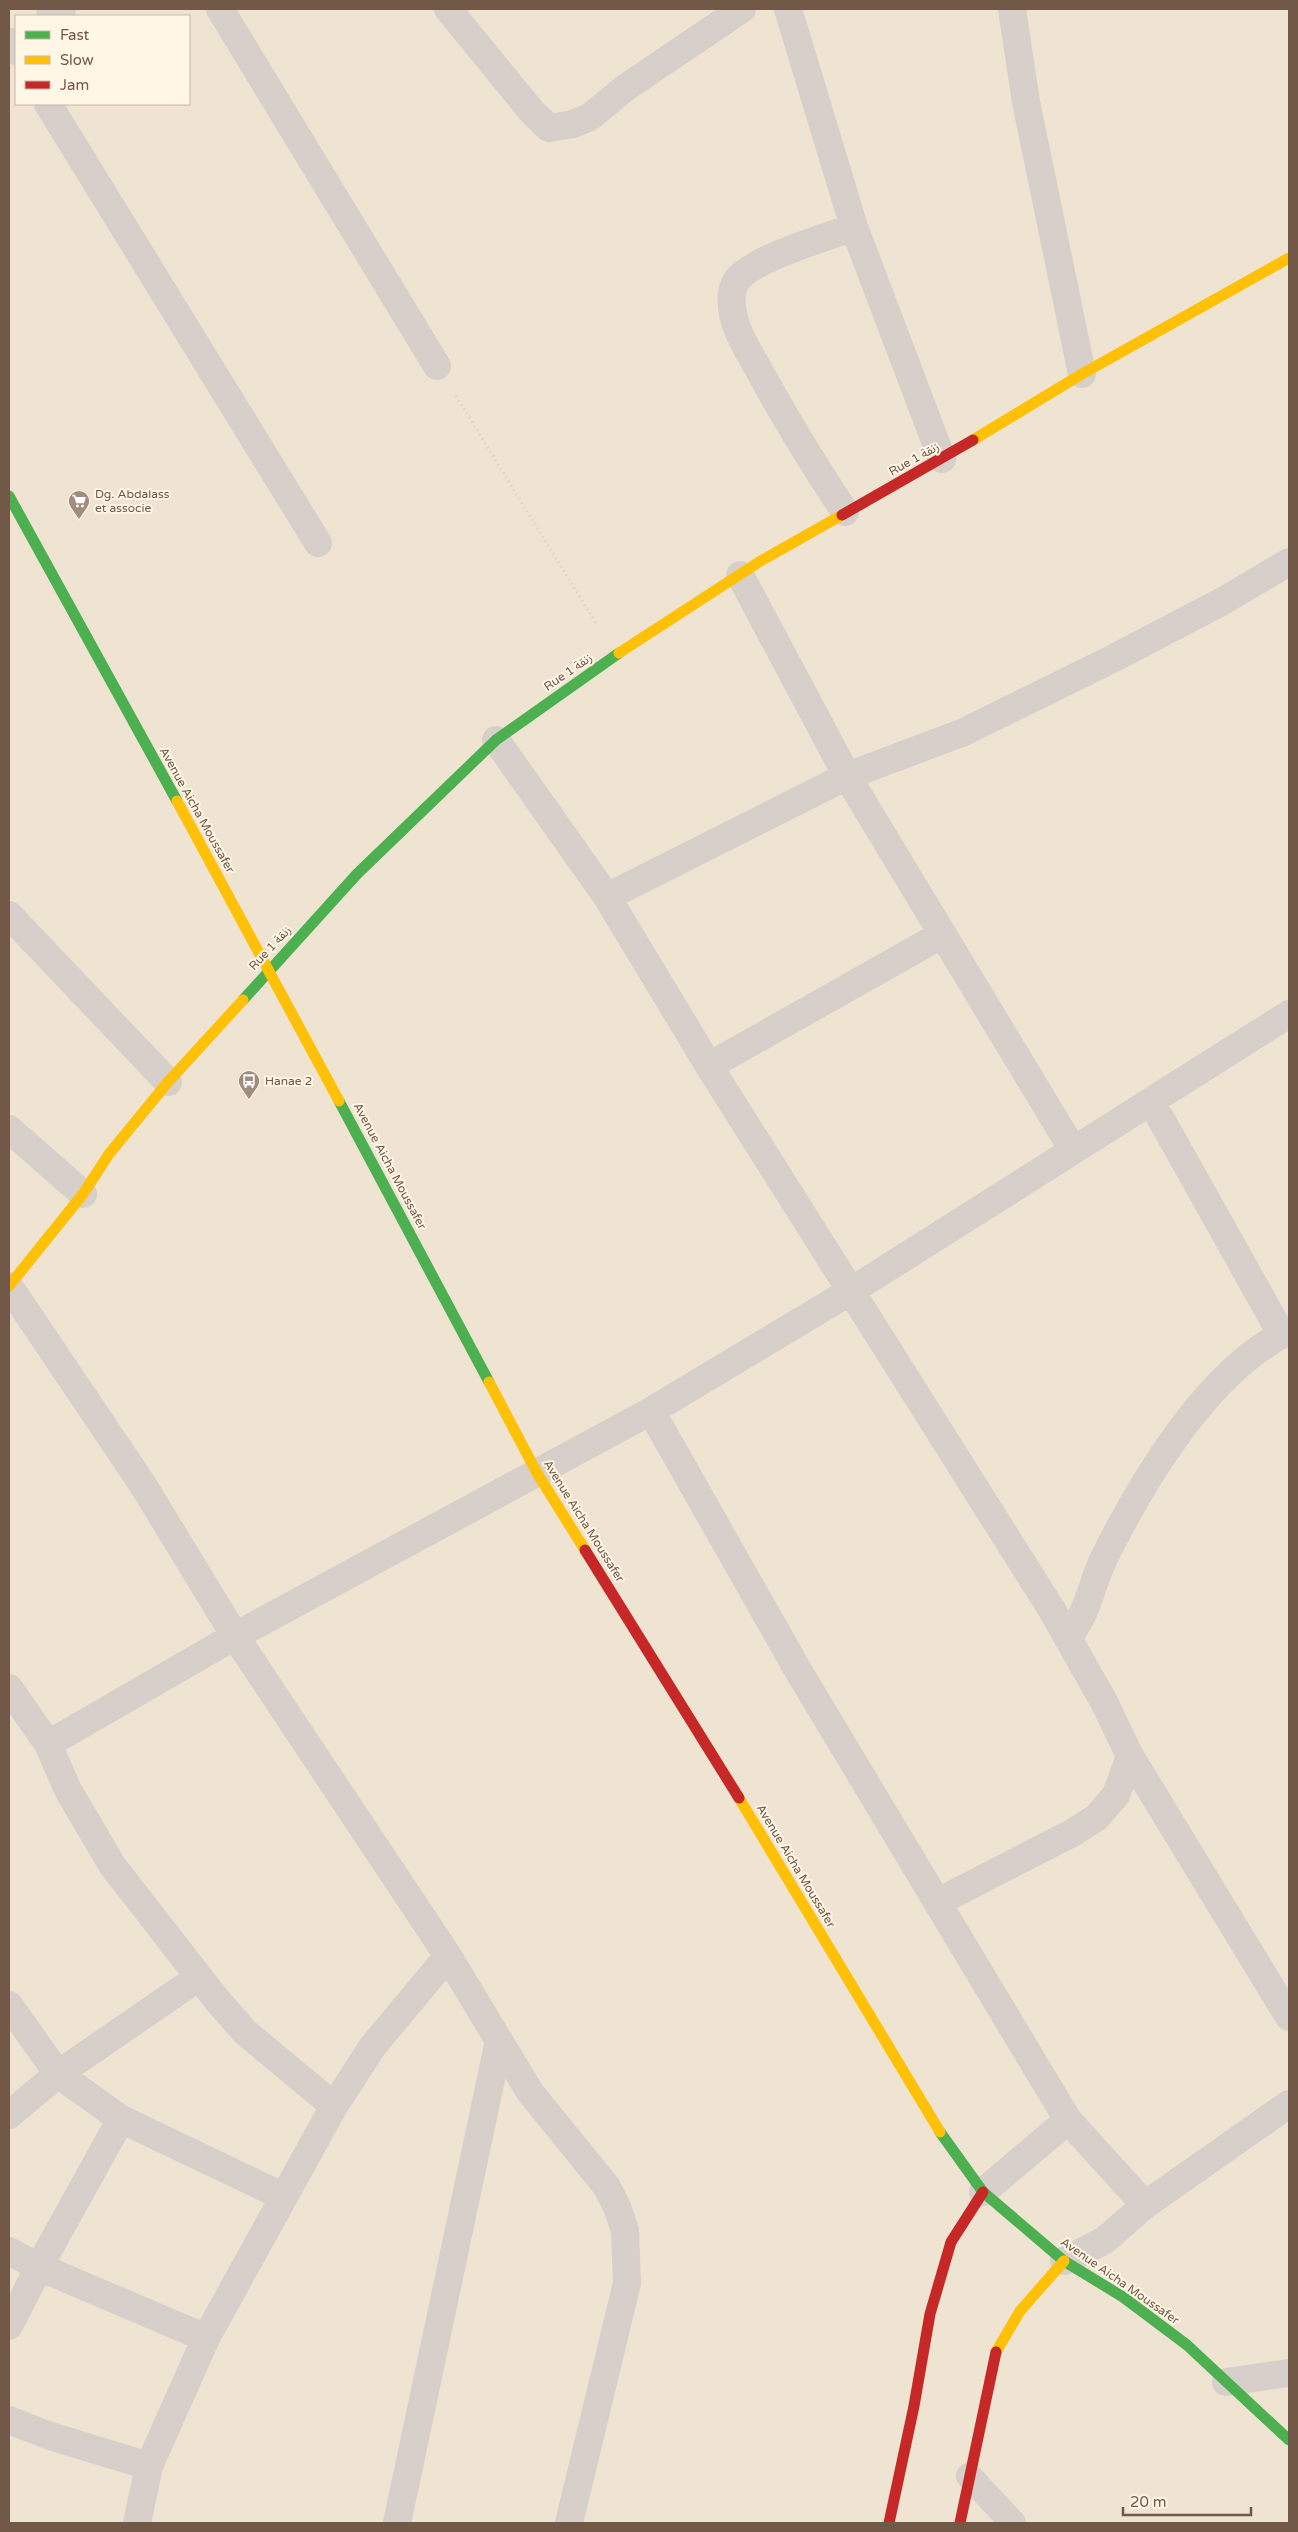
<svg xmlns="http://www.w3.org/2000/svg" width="1298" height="2532" font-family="'Varela Round','Noto Sans Arabic',sans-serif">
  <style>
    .residential { fill: #efe3d2; fill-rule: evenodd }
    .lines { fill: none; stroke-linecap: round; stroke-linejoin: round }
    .path { stroke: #d7cfc8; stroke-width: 3; stroke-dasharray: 1 4; stroke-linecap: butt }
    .lane { stroke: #d7cfc9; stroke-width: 26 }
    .street { stroke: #d7cfc9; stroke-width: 28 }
    .fast { stroke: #4caf50; stroke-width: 11 }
    .slow { stroke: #ffc107; stroke-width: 11 }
    .jam { stroke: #c62828; stroke-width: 11 }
    .labels { text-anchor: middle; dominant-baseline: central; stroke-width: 4; stroke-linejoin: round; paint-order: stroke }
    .street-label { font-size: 12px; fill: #725847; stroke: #fff6e5 }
    .poi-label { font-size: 12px; fill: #725847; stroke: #fff6e5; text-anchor: start }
  </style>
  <rect width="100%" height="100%" fill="#f6f0e5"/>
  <path class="residential" d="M 9,9 L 1289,9 L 1289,2523 L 9,2523 ZM 16,16 L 189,16 L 189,104 L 16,104 Z"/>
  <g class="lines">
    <path class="path" d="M 456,396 L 597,625"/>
    <path class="lane" d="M 969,2476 L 1013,2523"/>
    <path class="street" d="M 220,9 L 437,366
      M 448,9 L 533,113 L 549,128 L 573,124 L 590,117 L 625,88 L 742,9
      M 788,9 L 854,227 L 942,459
      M 1012,9 L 1026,102 L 1082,374
      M 50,16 L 62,9
      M 10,42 L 16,51
      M 48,104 L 318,543
      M 845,512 C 816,468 789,425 764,379 C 755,362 744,346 737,328 C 732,315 728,292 737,280 C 754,258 827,237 854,227
      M 740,575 L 847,776 L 1073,1150
      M 496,740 L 607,897 L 709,1066 L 1052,1610 L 1104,1702 L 1130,1756 L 1289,2017
      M 607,897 L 847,776 L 964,732 L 1114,658 L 1223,601 L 1289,562
      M 9,915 L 168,1082
      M 709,1066 L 943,934
      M 1152,1103 L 1282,1335
      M 9,1129 L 83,1194
      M 9,1286 L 143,1485 L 235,1636 L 448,1956 L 530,2092 L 607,2187 L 618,2209 L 625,2231 L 627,2283 L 569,2523
      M 651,1411 L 799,1672 L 1068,2120 L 1145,2205
      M 1068,1639 C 1073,1630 1079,1622 1083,1613 C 1091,1595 1095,1577 1103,1560 C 1142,1481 1208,1370 1289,1331
      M 9,1688 L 48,1744 L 68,1790 L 112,1865 L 217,2000 L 245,2032 L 334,2106
      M 48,1744 L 235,1636 L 651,1411 L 851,1291 L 1289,1014
      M 938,1902 L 1074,1832 L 1097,1817 L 1116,1795 L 1130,1756
      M 9,2005 L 58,2074 L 121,2119 L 284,2197
      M 9,2115 L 58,2074 L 199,1977
      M 983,2192 L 1068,2120
      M 9,2251 L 39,2267 L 206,2338
      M 1064,2261 L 1105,2240 L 1145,2205 L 1289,2104
      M 9,2326 L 39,2267 L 121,2119
      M 1226,2382 L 1289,2373
      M 9,2420 L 50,2436 L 149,2466
      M 137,2523 L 149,2466 L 206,2338 L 334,2106 L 373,2046 L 448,1956
      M 397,2523 L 499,2041"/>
    <path class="fast" d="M 9,496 L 177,801
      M 243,1000 L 357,874 L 496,740 L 619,653
      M 339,1101 L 489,1382
      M 940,2132 L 983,2192 L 1064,2261 L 1123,2297 L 1187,2345 L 1289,2440"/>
    <path class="slow" d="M 973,440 L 1082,374 L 1289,258
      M 619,653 L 759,562 L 842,515
      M 177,801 L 339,1101
      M 9,1286 L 83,1194 L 109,1154 L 168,1082 L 243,1000
      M 489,1382 L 537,1473 L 585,1550
      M 739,1798 L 940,2132
      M 996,2352 L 1020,2311 L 1064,2261"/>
    <path class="jam" d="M 842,515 L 973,440
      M 585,1550 L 739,1798
      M 889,2523 L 914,2406 L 930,2314 L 951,2242 L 983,2192
      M 960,2523 L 996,2352"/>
  </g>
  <defs>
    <g id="supermarket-pin" transform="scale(1.125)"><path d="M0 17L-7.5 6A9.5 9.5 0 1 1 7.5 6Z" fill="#a08d7e" stroke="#fff6e5"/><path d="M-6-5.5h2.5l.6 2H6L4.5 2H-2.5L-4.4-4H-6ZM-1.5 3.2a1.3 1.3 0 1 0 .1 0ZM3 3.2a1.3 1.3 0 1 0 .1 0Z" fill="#fff"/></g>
    <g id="bus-pin" transform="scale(1.125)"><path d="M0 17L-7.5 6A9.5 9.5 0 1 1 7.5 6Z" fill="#a08d7e" stroke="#fff6e5"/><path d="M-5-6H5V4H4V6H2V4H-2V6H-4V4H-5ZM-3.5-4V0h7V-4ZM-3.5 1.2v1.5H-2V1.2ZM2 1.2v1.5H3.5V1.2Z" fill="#fff"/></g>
  </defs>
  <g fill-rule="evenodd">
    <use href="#supermarket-pin" x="79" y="501"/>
    <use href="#bus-pin" x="249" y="1081"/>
  </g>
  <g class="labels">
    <g class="street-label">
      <text transform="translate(914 459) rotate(-29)">Rue 1 زنقة</text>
      <text transform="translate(568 672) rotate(-35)">Rue 1 زنقة</text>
      <text transform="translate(197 810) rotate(61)">Avenue Aicha Moussafer</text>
      <text transform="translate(270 948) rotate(-47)">Rue 1 زنقة</text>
      <text transform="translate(390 1166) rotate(62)">Avenue Aicha Moussafer</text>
      <text transform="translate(584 1521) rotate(58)">Avenue Aicha Moussafer</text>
      <text transform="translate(796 1866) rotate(59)">Avenue Aicha Moussafer</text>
      <text transform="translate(1120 2281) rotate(35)">Avenue Aicha Moussafer</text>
    </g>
    <g class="poi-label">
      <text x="95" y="494">Dg. Abdalass<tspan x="95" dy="14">et associe</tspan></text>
      <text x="265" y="1081">Hanae 2</text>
    </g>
  </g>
  <rect width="1298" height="2532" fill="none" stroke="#725847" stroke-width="20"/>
  <rect x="15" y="15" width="175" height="90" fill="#fff6e5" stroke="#c7b7a6"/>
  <rect x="25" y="31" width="25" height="8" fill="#4caf50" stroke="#c7b7a6"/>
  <text x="60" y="40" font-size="15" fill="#725847">Fast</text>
  <rect x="25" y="56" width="25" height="8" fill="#ffc107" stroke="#c7b7a6"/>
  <text x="60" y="65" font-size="15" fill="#725847">Slow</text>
  <rect x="25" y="81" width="25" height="8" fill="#c62828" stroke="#c7b7a6"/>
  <text x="60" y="90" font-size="15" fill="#725847">Jam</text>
  <path d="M1123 2507v8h128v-8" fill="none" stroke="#725847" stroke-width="2.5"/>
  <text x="1130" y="2507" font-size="15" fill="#725847" stroke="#fff6e5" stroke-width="4" paint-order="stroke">20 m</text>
</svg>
